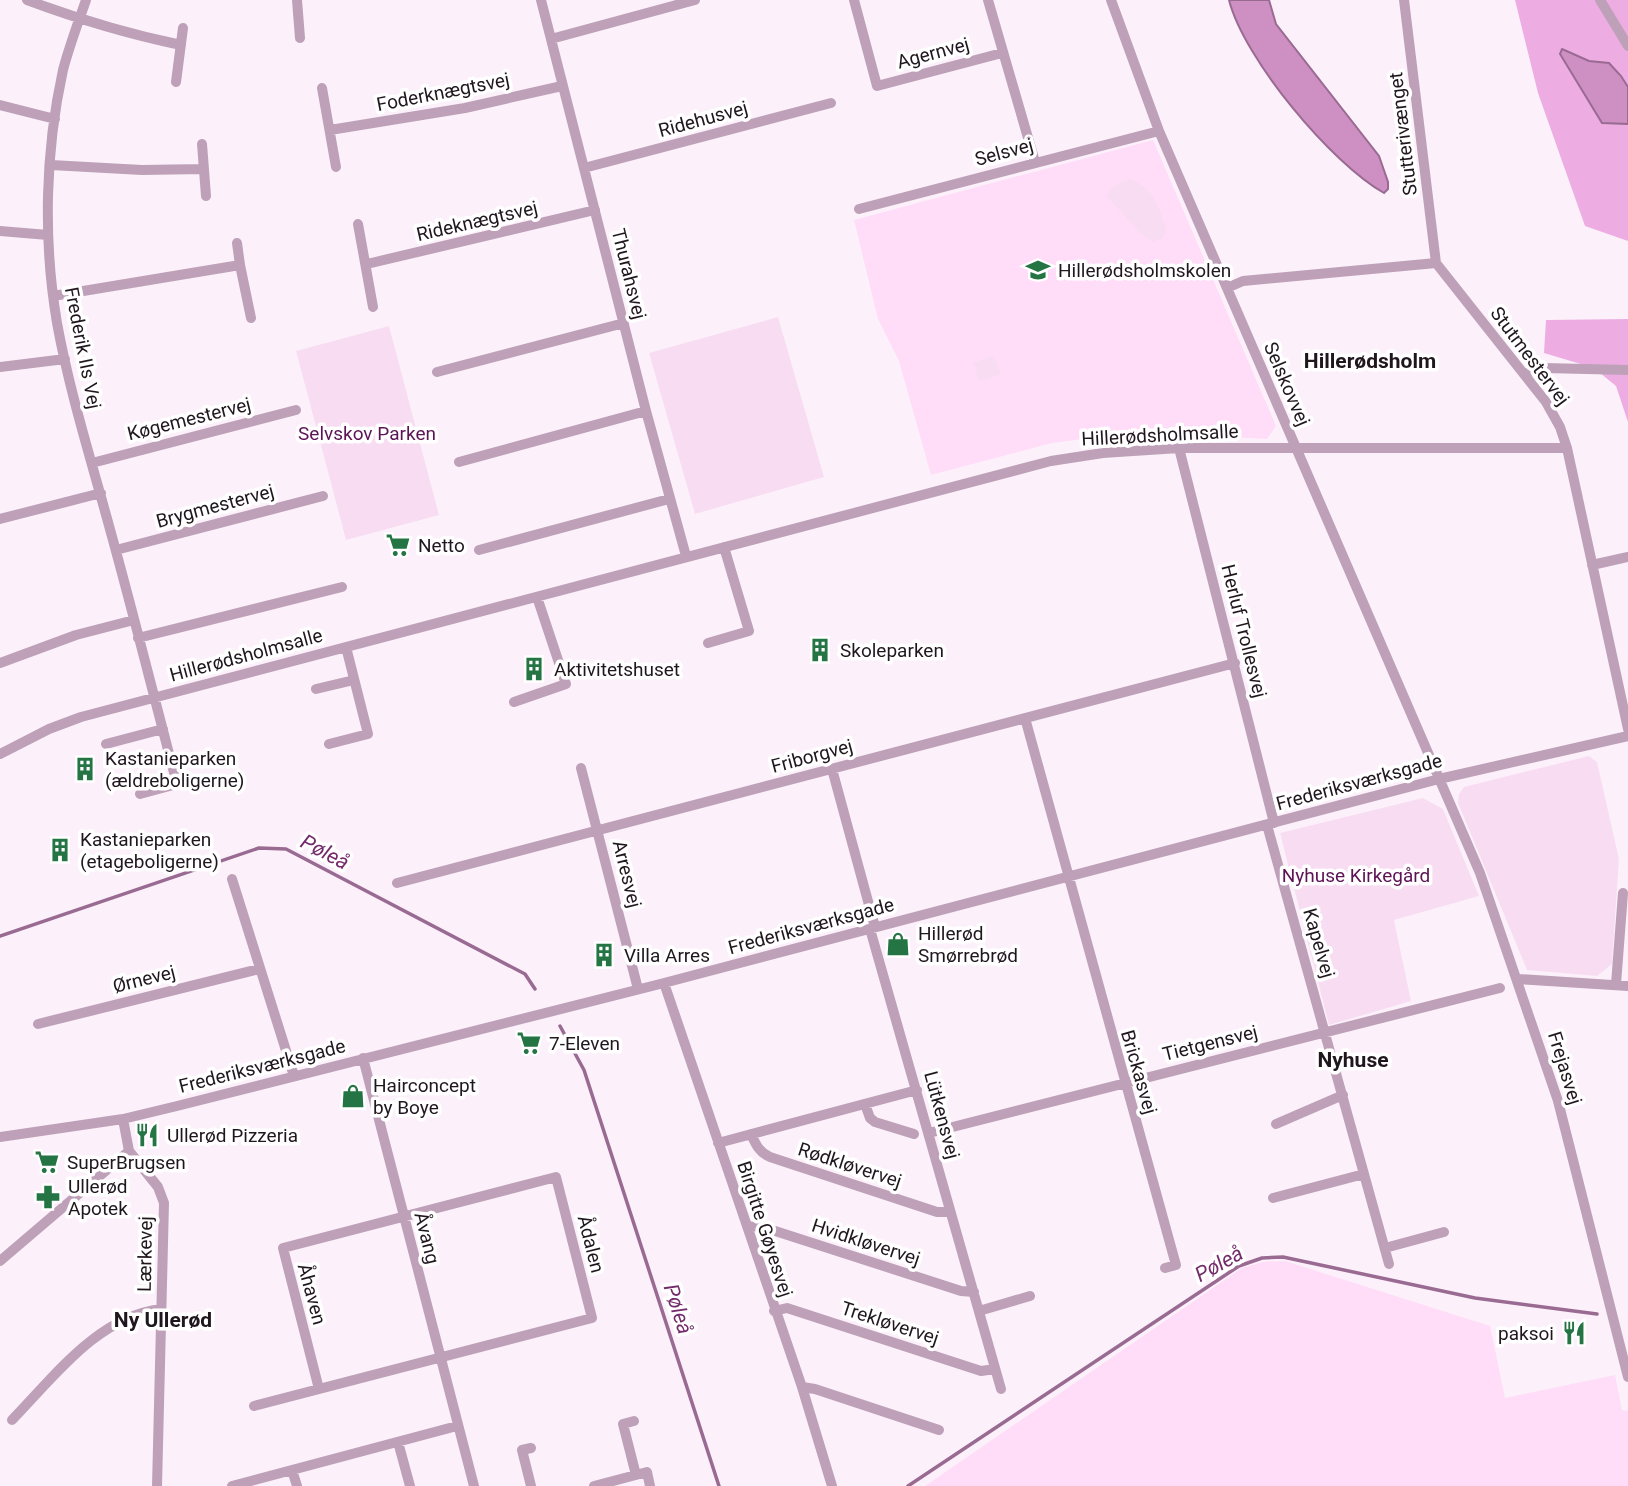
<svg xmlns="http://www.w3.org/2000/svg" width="1628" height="1486" font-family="Roboto,sans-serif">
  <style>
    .built { fill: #ffdcf8 }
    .green { fill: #f8ddf2 }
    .forest { fill: #edade2 }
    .water { fill: #ce8fc3; stroke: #9a6b92; stroke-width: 2 }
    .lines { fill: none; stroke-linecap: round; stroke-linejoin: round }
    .stream { stroke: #9a6b92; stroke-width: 3.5 }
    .minor { stroke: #bea1b8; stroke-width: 10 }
    .labels { text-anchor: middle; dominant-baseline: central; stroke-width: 7; stroke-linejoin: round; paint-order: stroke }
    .street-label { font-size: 19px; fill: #20171e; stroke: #fff }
    .poi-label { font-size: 19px; fill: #20171e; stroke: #fff; text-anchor: start }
    .park-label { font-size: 19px; fill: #5d1355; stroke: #fff }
    .neighbourhood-label { font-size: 21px; font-weight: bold; fill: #20171e; stroke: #fff }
    .water-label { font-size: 21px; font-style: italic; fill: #742b6b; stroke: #fff }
  </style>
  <rect width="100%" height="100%" fill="#fcf1fa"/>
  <path class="built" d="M 1153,140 L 1276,426 L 1267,439 L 1172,434 L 1082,439 L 1052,443 L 931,475 L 899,361 L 878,319 L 854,220 Z
    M 1285,1261 L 1490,1326 L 1505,1398 L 1615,1375 L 1622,1410 L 1628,1411 L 1628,1486 L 925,1486 L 1242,1268 L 1263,1262 Z"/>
  <path class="green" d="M 1131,179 C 1156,191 1159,207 1167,232 L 1161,239 L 1152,242 L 1140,233 L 1107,196 C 1112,185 1119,182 1131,179 Z
    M 778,317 L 824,477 L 695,514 L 649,353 Z
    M 389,326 L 439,515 L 346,540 L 296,351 Z
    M 994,356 L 1001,374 L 979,381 L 973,363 Z
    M 1589,756 L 1597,762 L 1619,859 L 1612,964 L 1597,976 L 1527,970 L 1458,803 L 1459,794 L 1464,787 Z
    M 1423,798 L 1443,809 L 1479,896 L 1394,920 L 1411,1001 L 1329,1025 L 1280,833 Z"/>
  <path class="forest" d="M 1515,0 L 1628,0 L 1628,241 L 1585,226 L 1538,93 Z
    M 1628,319 L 1628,422 L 1616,386 L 1594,368 L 1544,353 L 1546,320 Z"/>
  <path class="water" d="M 1229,0 L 1269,0 L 1276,24 L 1379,156 L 1388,182 L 1388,189 L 1384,193 C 1331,163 1244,59 1229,0 Z
    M 1562,49 L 1589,61 L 1609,63 L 1621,76 L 1628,87 L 1628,124 L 1602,123 L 1560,54 Z"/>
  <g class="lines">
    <path class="stream" d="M 0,936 L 259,848 L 286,849 L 525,974 L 535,989
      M 560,1026 L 584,1070 L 719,1486
      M 908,1486 L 1239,1266 L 1262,1258 L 1283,1257 L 1475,1298 L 1597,1314"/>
    <path class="minor" d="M 27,0 C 78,19 128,34 181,45
      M 86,0 C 78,23 69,47 63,70 C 45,152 43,240 57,323 C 70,394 92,463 111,533 C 134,616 155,701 177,784 L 140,794
      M 297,0 L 300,38
      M 541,0 L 646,411 L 686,556
      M 854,0 L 877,86 L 1002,53
      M 988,0 L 1035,162
      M 1111,0 L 1159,131 L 1480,873 L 1558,1101 L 1628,1377
      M 1404,0 L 1436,263
      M 1600,0 L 1628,46
      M 551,39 L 695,0
      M 176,82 L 183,28
      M 322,88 L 336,167
      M 0,105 L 55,119
      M 330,130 L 465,108 L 562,86
      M 202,144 L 206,196
      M 51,165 L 142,170 L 204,169
      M 584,168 L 831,103
      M 859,209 L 1159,131
      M 358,224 L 373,307
      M 0,231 L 48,235
      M 237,243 L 240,265
      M 367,264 L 595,210
      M 1227,288 L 1243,281 L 1436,263 L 1546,402 L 1560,427 L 1567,448 L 1628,729
      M 53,296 L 240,265 L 251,318
      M 0,367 L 65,359
      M 437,372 L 624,323
      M 1524,374 L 1544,368 L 1628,370
      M 1179,448 L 1274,823
      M 459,462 L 646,411
      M 92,463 L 296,410
      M 0,519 L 101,493
      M 116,550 L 323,496
      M 479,550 L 669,499
      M 1592,565 L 1628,557
      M 138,638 L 342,587
      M 708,643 L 749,631 L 724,547
      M 0,663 L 76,635 L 134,620
      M 316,689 L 354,680
      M 514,702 L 566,684 L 537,597
      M 1025,718 L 1176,1265 L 1165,1268
      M 106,744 L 163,729
      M 329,744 L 368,734 L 346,647
      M 0,754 L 49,729 L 81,717 L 1051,461 L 1103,453 L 1179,448 L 1567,448
      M 581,768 L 638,989
      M 832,769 L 875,927
      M 1267,825 L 1389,1264
      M 232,879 L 294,1076
      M 397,883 L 1235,663
      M 870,929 L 1001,1389
      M 1518,979 L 1628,986
      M 664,983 L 802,1387 L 832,1486
      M 1616,984 L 1623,893
      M 38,1024 L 259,969
      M 363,1058 L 474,1486
      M 865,1104 L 870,1118 L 875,1122 L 914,1134
      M 123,1119 L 129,1151 L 158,1187 L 164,1203 L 157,1486
      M 1276,1124 L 1343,1095
      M 929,1133 L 1500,988
      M 751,1134 C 756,1145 759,1152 770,1157 L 937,1212 L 950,1212
      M 0,1137 L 123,1119 L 177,1106 L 664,983 L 1439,779 L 1628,736
      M 718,1143 L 917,1090
      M 1273,1198 L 1364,1174
      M 748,1227 L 760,1226 L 961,1291 L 974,1292
      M 1385,1248 L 1444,1232
      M 0,1261 L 129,1151
      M 774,1311 L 787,1308 L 981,1371 L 995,1369
      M 979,1311 L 1030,1296
      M 802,1387 L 815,1389 L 939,1430
      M 254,1406 L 592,1318 L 556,1177 L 283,1248 L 319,1389
      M 12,1420 C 54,1377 97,1317 161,1309
      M 634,1421 L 623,1424 L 636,1475
      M 398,1442 L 410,1486
      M 531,1448 L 522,1450 L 531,1486
      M 292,1470 L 297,1486
      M 232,1486 L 457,1426
      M 594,1486 L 647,1472 L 650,1486"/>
  </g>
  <defs>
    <g id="school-bare" transform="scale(1.89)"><path d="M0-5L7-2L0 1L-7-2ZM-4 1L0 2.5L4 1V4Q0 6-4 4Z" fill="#257444" stroke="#fff" stroke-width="2.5" paint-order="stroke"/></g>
    <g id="supermarket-bare" transform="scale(1.89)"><path d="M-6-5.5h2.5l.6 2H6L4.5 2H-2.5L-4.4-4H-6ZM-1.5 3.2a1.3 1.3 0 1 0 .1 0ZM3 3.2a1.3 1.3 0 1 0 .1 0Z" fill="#257444" stroke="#fff" stroke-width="2.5" paint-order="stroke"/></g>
    <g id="building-bare" transform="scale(1.89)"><path d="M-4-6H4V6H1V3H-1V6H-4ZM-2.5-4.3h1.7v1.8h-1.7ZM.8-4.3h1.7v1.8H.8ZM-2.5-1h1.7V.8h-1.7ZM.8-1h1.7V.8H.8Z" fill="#257444" stroke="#fff" stroke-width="2.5" paint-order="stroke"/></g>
    <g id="shop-bare" transform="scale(1.89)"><path d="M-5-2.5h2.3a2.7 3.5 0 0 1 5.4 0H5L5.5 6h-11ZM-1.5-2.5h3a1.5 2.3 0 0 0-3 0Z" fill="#257444" stroke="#fff" stroke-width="2.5" paint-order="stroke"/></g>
    <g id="restaurant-bare" transform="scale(1.89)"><path d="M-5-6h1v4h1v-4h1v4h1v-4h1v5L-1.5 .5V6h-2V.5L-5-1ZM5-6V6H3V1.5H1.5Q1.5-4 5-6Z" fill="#257444" stroke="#fff" stroke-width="2.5" paint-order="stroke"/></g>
    <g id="pharmacy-bare" transform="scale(1.89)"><path d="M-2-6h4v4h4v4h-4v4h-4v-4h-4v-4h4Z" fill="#257444" stroke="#fff" stroke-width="2.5" paint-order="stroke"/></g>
  </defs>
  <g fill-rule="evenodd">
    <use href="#school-bare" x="1038" y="270"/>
    <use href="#supermarket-bare" x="398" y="545"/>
    <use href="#building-bare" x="820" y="650"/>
    <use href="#building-bare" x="534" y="669"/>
    <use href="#building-bare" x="85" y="769"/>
    <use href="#building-bare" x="60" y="850"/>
    <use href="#shop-bare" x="898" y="944"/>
    <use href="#building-bare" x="604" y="955"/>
    <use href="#supermarket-bare" x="529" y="1043"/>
    <use href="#shop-bare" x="353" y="1096"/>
    <use href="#restaurant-bare" x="147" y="1135"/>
    <use href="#supermarket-bare" x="47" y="1162"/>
    <use href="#pharmacy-bare" x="48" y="1197"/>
    <use href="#restaurant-bare" x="1574" y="1333"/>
  </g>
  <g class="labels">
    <g class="street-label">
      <text transform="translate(933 53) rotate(-15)">Agernvej</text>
      <text transform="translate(443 92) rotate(-11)">Foderknægtsvej</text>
      <text transform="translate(703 119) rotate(-15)">Ridehusvej</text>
      <text transform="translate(1403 134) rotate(-97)">Stutterivænget</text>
      <text transform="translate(1004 152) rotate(-15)">Selsvej</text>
      <text transform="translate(477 221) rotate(-13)">Rideknægtsvej</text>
      <text transform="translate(629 274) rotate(76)">Thurahsvej</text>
      <text transform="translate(83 348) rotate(79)">Frederik IIs Vej</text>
      <text transform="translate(1530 356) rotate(53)">Stutmestervej</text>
      <text transform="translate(1287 384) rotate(67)">Selskovvej</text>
      <text transform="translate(189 419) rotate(-14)">Køgemestervej</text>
      <text transform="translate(1160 435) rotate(-3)">Hillerødsholmsalle</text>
      <text transform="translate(215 506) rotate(-15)">Brygmestervej</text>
      <text transform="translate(1244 631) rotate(76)">Herluf Trollesvej</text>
      <text transform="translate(246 655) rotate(-15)">Hillerødsholmsalle</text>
      <text transform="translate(812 756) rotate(-15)">Friborgvej</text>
      <text transform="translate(1359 782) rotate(-15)">Frederiksværksgade</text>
      <text transform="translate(627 874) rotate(76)">Arresvej</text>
      <text transform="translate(811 926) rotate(-15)">Frederiksværksgade</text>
      <text transform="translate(1319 943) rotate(74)">Kapelvej</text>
      <text transform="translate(144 979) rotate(-14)">Ørnevej</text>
      <text transform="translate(1210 1043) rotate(-14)">Tietgensvej</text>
      <text transform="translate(262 1066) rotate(-14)">Frederiksværksgade</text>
      <text transform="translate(1565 1068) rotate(73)">Frejasvej</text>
      <text transform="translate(1139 1072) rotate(74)">Brickasvej</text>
      <text transform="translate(942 1115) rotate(75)">Lütkensvej</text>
      <text transform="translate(850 1165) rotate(18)">Rødkløvervej</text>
      <text transform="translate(765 1229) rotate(72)">Birgitte Gøyesvej</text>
      <text transform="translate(427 1238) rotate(76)">Åvang</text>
      <text transform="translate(866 1242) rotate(18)">Hvidkløvervej</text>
      <text transform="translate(591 1244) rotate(76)">Ådalen</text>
      <text transform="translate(145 1254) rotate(-89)">Lærkevej</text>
      <text transform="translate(312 1294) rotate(75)">Åhaven</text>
      <text transform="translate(890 1323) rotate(18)">Trekløvervej</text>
    </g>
    <g class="poi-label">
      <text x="1058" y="270">Hillerødsholmskolen</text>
      <text x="418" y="545">Netto</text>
      <text x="840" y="650">Skoleparken</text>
      <text x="554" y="669">Aktivitetshuset</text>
      <text x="105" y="758">Kastanieparken<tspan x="105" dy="22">(ældreboligerne)</tspan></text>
      <text x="80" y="839">Kastanieparken<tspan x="80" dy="22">(etageboligerne)</tspan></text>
      <text x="918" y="933">Hillerød<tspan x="918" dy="22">Smørrebrød</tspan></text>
      <text x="624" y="955">Villa Arres</text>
      <text x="549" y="1043">7-Eleven</text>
      <text x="373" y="1085">Hairconcept<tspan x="373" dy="22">by Boye</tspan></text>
      <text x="167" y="1135">Ullerød Pizzeria</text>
      <text x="67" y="1162">SuperBrugsen</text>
      <text x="68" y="1186">Ullerød<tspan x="68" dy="22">Apotek</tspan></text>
      <text x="1554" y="1333" text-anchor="end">paksoi</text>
    </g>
    <g class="park-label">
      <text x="367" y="433">Selvskov Parken</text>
      <text x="1356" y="875">Nyhuse Kirkegård</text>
    </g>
    <g class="neighbourhood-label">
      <text x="1370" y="361">Hillerødsholm</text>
      <text x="1353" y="1060">Nyhuse</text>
      <text x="163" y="1320">Ny Ullerød</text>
    </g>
    <g class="water-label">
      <text transform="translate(325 852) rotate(28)">Pøleå</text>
      <text transform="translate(1219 1264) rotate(-29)">Pøleå</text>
      <text transform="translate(678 1309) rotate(72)">Pøleå</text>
    </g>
  </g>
</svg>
